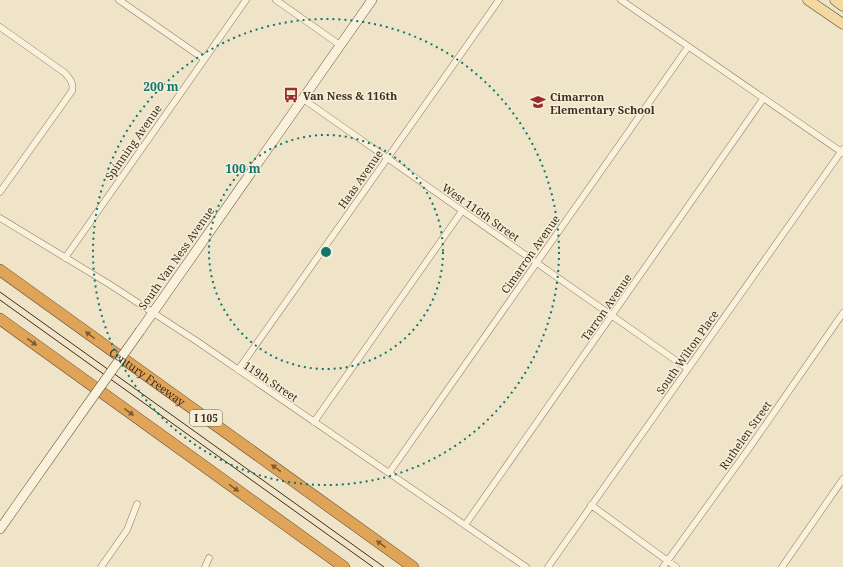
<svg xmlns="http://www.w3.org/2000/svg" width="843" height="567" font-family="'Noto Serif',serif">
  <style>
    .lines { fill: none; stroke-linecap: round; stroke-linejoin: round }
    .street-casing { stroke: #8d765c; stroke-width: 7 }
    .secondary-casing { stroke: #6f573f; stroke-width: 10 }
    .primary-casing { stroke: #5b4430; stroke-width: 11 }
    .highway-casing { stroke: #5b4430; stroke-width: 12 }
    .street { stroke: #faf1dc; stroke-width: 6 }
    .secondary { stroke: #faf1dc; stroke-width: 9 }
    .primary { stroke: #f3d9a0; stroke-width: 10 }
    .highway { stroke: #e0a458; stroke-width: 11 }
    .tram { stroke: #3d2e20; stroke-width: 1 }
    .secondary-bridge-casing { stroke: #6f573f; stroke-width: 10; stroke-linecap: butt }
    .secondary-bridge { stroke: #faf1dc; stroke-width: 9 }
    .oneway { fill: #7e5d36 }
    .ring { fill: none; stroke: #0f766e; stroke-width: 2; stroke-dasharray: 2 4 }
    .labels { text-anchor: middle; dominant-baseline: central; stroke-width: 3; stroke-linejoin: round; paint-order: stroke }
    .shield { fill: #f7eed8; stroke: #756857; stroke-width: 1 }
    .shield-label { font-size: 10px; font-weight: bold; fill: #3d2e20 }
    .poi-label { font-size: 11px; font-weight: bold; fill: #3d2e20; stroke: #f7eed8; text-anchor: start }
    .street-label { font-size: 11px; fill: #3d2e20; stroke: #f7eed8 }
    .centre { fill: #0f766e; stroke: #f7eed8; stroke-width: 2 }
    .ring-label { font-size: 12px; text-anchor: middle; font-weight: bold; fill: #0f766e; stroke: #f7eed8; stroke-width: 3; stroke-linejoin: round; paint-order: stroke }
  </style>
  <rect width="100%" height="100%" fill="#f0e4c8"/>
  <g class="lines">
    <g class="street-casing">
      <path id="street" d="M 119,0 L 204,59
        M 276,0 L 340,45
        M 621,0 L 843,153
        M 0,27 L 65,73 C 70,79 74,83 72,91 L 0,192
        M 303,99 L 688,369
        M 0,218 L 109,284 L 198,342 L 526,567
        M 65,258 L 246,0
        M 238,370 L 499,0
        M 314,422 L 462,211
        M 389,473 L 688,47
        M 591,505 L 676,567
        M 465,525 L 763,99
        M 101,567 L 127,530 L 137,504
        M 205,567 L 209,558
        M 548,567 L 843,149
        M 663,567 L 750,447 L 843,313
        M 782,567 L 843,479"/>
    </g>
    <g class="secondary-casing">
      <path id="secondary" d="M 140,331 L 372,0
        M 0,529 L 83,411"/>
    </g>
    <g class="primary-casing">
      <path id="primary" d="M 808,0 L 843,24
        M 835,0 L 843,6"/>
    </g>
    <g class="highway-casing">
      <g id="highway">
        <path id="s1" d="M 0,270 L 413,567"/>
        <path d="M 0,319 L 344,567"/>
      </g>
    </g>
    <use href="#street" class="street"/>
    <use href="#secondary" class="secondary"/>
    <use href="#primary" class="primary"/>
    <use href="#highway" class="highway"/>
    <path class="tram" d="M 0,292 L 384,567
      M 0,300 L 373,567"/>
    <g class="secondary-bridge-casing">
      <path id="secondary-bridge" d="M 83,411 L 140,331"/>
    </g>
    <use href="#secondary-bridge" class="secondary-bridge"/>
  </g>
  <defs><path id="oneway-solid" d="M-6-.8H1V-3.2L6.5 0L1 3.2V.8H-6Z"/></defs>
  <g class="oneway">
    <use href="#oneway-solid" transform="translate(90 335) rotate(-144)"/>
    <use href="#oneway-solid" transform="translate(32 342) rotate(36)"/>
    <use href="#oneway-solid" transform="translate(129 412) rotate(36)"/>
    <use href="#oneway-solid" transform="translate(276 468) rotate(-144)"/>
    <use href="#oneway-solid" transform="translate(234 488) rotate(36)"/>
    <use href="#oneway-solid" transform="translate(381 544) rotate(-144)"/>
  </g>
  <g class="ring">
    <circle cx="326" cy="252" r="117"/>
    <circle cx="326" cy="252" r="233"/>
  </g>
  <defs>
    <g id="bus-bare" transform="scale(1.2)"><path d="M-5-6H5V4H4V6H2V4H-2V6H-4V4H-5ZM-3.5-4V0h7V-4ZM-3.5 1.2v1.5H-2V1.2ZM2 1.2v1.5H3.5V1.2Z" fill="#9e2a2b" stroke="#f7eed8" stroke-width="2.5" paint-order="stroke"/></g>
    <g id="school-bare" transform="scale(1.2)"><path d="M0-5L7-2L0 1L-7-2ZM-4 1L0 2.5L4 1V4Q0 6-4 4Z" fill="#9e2a2b" stroke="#f7eed8" stroke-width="2.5" paint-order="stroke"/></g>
  </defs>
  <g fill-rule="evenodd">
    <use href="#bus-bare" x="291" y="95"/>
    <use href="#school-bare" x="538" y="102"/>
  </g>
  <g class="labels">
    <rect class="shield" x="190" y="410" width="32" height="16" rx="3"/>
    <g class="shield-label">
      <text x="206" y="418">I 105</text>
    </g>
    <g class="poi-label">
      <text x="303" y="95">Van Ness &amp; 116th</text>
      <text x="550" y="96">Cimarron<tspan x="550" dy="13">Elementary School</tspan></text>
    </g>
    <g class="street-label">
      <text transform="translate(133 142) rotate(-55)">Spinning Avenue</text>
      <text transform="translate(360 179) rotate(-55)">Haas Avenue</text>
      <text transform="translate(481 212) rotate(35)">West 116th Street</text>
      <text transform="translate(530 254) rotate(-55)">Cimarron Avenue</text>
      <text transform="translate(176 258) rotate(-55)">South Van Ness Avenue</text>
      <text transform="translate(606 307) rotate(-55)">Tarron Avenue</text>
      <text transform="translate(687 352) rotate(-55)">South Wilton Place</text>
      <text stroke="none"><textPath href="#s1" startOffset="182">Century Freeway</textPath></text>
      <text transform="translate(271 381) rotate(34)">119th Street</text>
      <text transform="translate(745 435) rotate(-55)">Ruthelen Street</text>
    </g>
  </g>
  <circle cx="326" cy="252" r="6" class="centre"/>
  <g class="ring-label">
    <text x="161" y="91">200 m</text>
    <text x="243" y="173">100 m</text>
  </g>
</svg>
